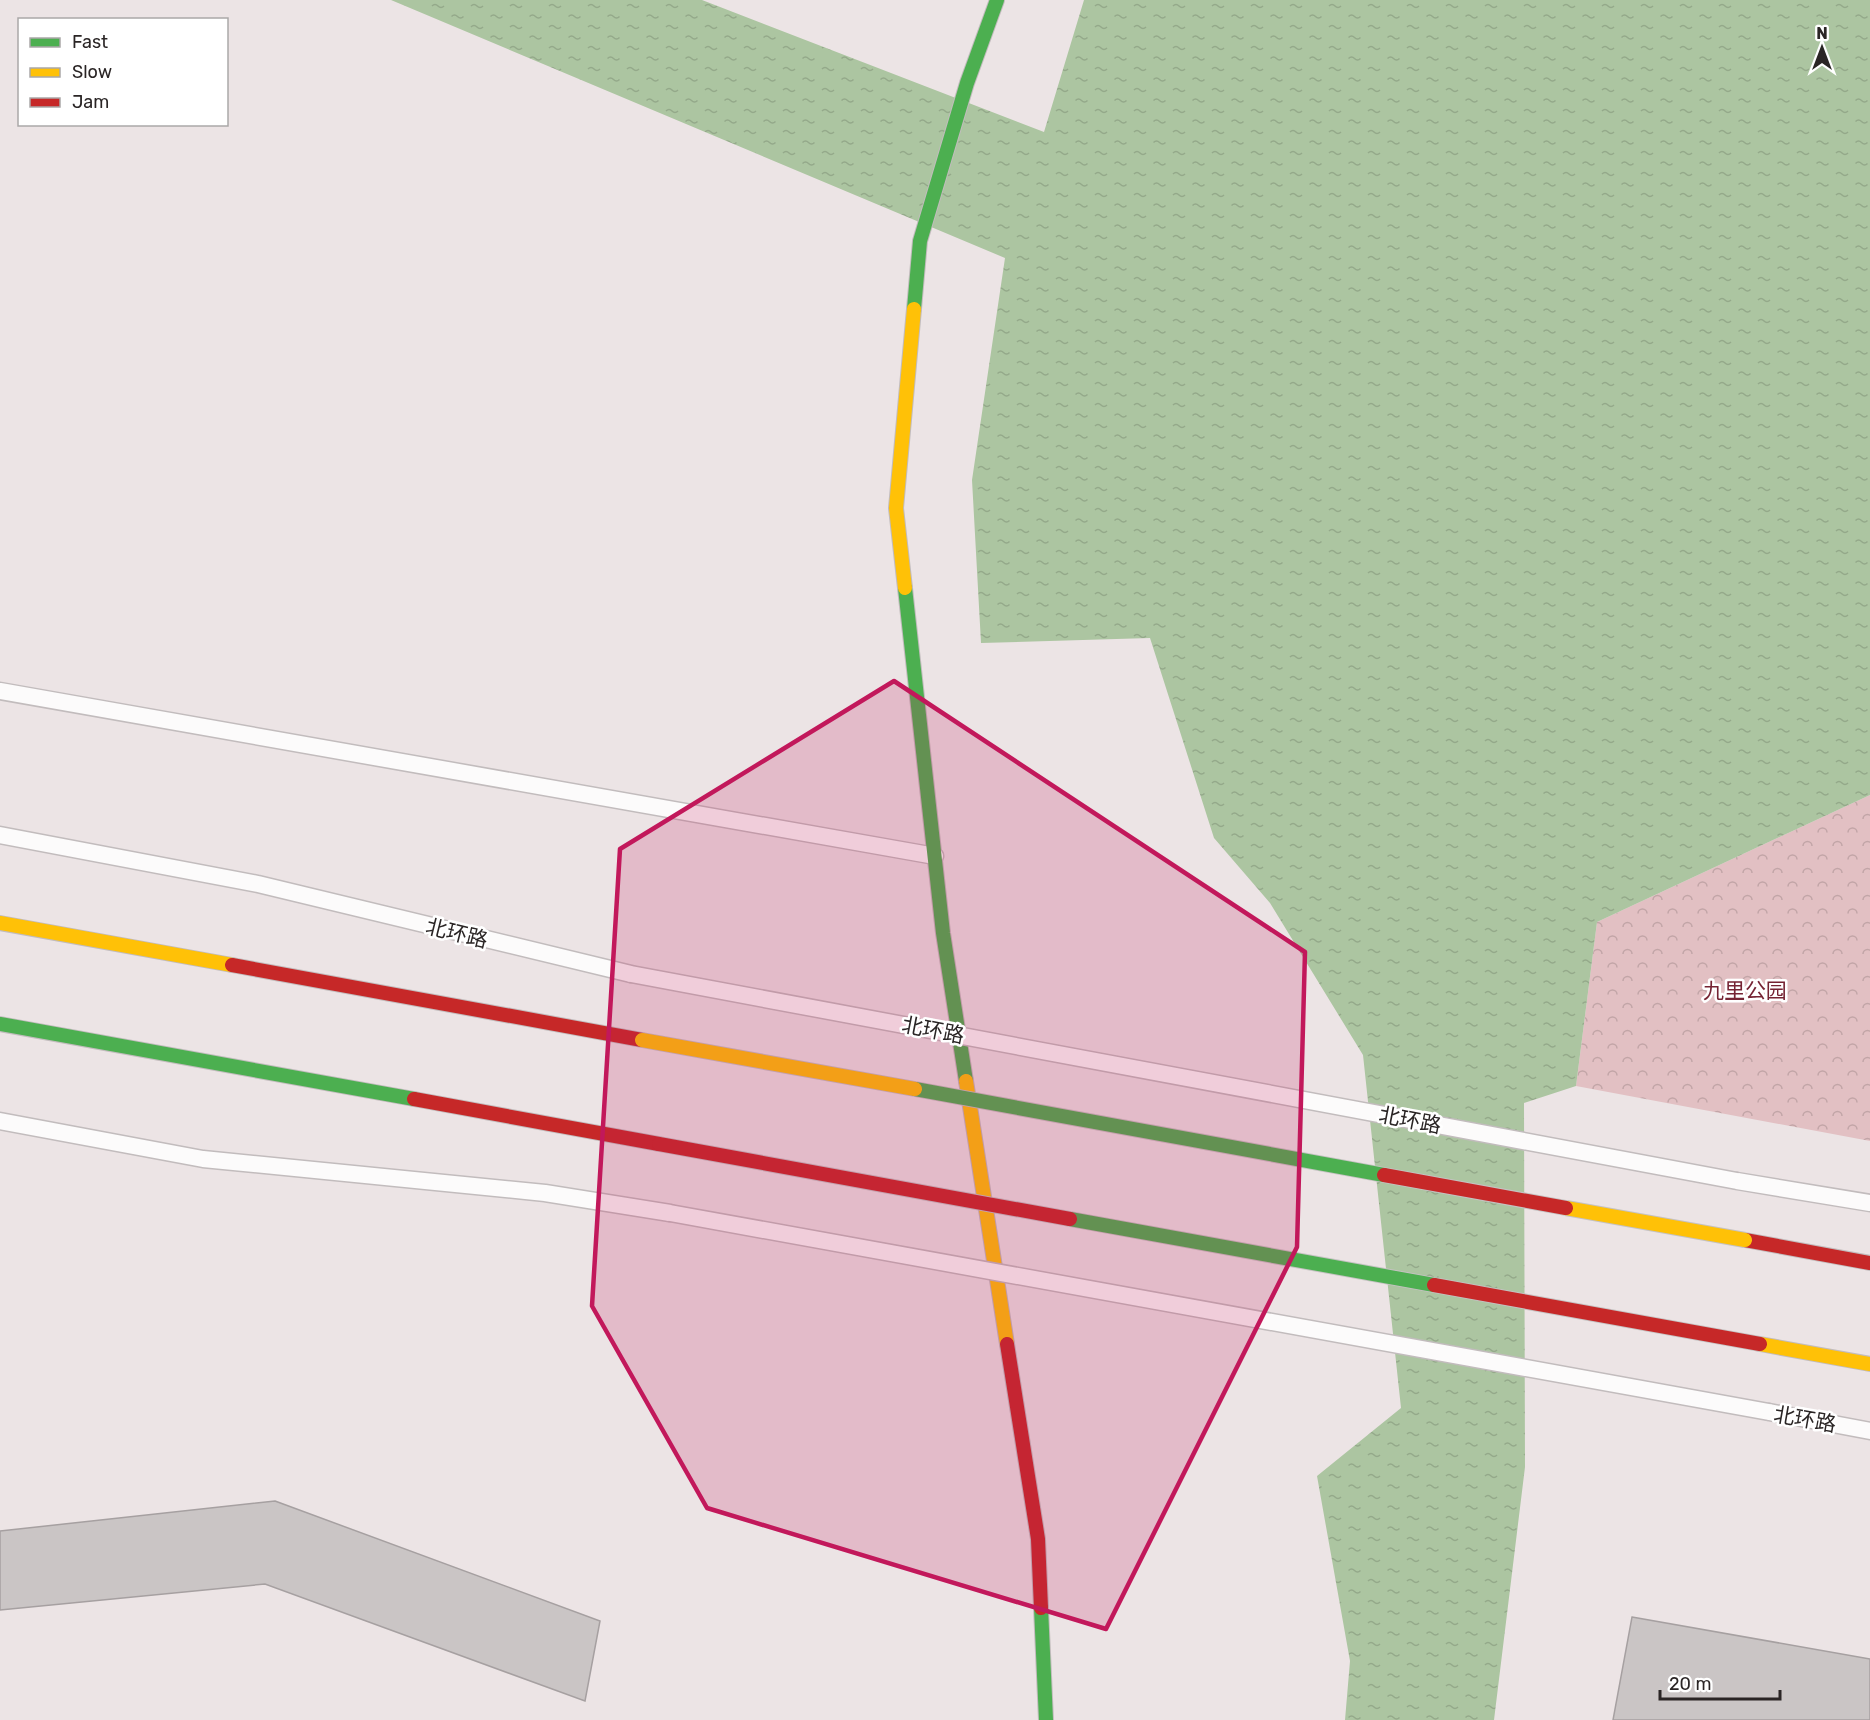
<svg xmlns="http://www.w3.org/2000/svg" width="1870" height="1720" font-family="Rubik,'Noto Sans SC',sans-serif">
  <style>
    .park { fill: url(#park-crowns) }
    .water { fill: url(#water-ripples) }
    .building { fill: #cac5c5; stroke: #a6a0a1; stroke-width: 1.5 }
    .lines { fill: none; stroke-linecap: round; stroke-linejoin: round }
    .lane-casing { stroke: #c2bcbd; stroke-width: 19 }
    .fast-casing { stroke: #c2bcbd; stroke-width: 16 }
    .slow-casing { stroke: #c2bcbd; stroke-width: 16 }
    .jam-casing { stroke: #c2bcbd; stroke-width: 16 }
    .lane { stroke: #fcfbfb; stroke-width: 16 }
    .fast { stroke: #4caf50; stroke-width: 14 }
    .slow { stroke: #ffc107; stroke-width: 14 }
    .jam { stroke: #c62828; stroke-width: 14 }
    .lane-bridge-casing { stroke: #c2bcbd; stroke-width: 19; stroke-linecap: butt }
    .fast-bridge-casing { stroke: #c5c2c2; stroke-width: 16; stroke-linecap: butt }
    .slow-bridge-casing { stroke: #c5c2c2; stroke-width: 16; stroke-linecap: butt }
    .jam-bridge-casing { stroke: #c5c2c2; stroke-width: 16; stroke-linecap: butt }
    .lane-bridge { stroke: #fcfbfb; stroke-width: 16 }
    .fast-bridge { stroke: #4caf50; stroke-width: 14 }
    .slow-bridge { stroke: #ffc107; stroke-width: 14 }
    .jam-bridge { stroke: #c62828; stroke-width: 14 }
    .marked { fill: #c2185b; fill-opacity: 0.2; stroke: #c2185b; stroke-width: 4.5; stroke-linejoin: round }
    .labels { text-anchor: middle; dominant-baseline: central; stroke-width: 5; stroke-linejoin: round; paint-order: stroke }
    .street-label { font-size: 21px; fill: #2a2525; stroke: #fff }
    .park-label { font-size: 21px; fill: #752333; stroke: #fff }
  </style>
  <defs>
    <pattern id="park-crowns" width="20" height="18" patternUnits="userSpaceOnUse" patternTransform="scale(1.5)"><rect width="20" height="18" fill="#e2c0c3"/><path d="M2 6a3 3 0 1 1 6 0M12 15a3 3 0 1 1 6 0" fill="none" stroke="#c2a5a7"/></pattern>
    <pattern id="water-ripples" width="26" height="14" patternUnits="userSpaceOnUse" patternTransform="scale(1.5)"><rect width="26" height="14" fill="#acc5a1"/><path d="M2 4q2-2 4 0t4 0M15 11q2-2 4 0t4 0" fill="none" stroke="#94a98a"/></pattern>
  </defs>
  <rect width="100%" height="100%" fill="#ece4e5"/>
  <path class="park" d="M 1870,795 L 1870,1141 L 1576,1086 L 1597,922 Z"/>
  <path class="water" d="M 391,0 L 702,0 L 1044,132 L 1084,0 L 1870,0 L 1870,795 L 1597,922 L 1576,1086 L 1524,1103 L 1525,1467 L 1494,1720 L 1345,1720 L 1350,1661 L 1317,1476 L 1401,1408 L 1363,1055 L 1270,903 L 1214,838 L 1150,638 L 981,643 L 972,480 L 1005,258 Z"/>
  <path class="building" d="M 275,1501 L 600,1621 L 585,1701 L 265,1584 L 0,1610 L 0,1531 Z
    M 1632,1617 L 1870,1659 L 1870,1720 L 1613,1720 Z"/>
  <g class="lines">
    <g class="lane-casing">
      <path id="lane" d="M 0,691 L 935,856
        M 0,835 L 258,884 L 631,974
        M 0,1121 L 203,1159 L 545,1193 L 670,1213
        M 1737,1181 L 1870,1203
        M 1769,1412 L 1870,1431"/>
    </g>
    <g class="fast-casing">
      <path id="fast" d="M 914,309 L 920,241 L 967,83 L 997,0
        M 905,588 L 943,933 L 966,1081
        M 0,1024 L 414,1099
        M 1041,1608 L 1046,1720"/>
    </g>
    <g class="slow-casing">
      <path id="slow" d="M 905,588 L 896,508 L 914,309
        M 0,923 L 232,965
        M 966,1081 L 1007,1344
        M 1760,1344 L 1870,1364"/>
    </g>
    <g class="jam-casing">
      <path id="jam" d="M 232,965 L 642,1040
        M 414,1099 L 659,1144
        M 1745,1240 L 1870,1263
        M 1007,1344 L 1038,1539 L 1041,1608"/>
    </g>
    <use href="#lane" class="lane"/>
    <use href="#fast" class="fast"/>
    <use href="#slow" class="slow"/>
    <use href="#jam" class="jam"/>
    <g class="lane-bridge-casing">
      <path id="lane-bridge" d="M 631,974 L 1737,1181
        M 670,1213 L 1769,1412"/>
    </g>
    <g class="fast-bridge-casing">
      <path id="fast-bridge" d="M 915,1089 L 1384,1175
        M 1070,1219 L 1434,1285"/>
    </g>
    <g class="slow-bridge-casing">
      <path id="slow-bridge" d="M 642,1040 L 915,1089
        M 1566,1208 L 1745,1240"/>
    </g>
    <g class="jam-bridge-casing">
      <path id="jam-bridge" d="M 659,1144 L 1070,1219
        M 1384,1175 L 1566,1208
        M 1434,1285 L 1760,1344"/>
    </g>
    <use href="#lane-bridge" class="lane-bridge"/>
    <use href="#fast-bridge" class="fast-bridge"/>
    <use href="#slow-bridge" class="slow-bridge"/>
    <use href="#jam-bridge" class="jam-bridge"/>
  </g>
  <path class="marked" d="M 894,681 L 1305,952 L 1297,1247 L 1106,1629 L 707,1508 L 592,1306 L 620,849 Z"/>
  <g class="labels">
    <g class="street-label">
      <text transform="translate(457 933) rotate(14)">北环路</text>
      <text transform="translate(933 1030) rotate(11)">北环路</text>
      <text transform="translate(1410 1120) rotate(11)">北环路</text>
      <text transform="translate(1805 1419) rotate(10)">北环路</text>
    </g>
    <g class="park-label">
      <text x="1745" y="990">九里公园</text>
    </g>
  </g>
  <rect x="18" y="18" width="210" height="108" fill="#ffffff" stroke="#aaa8a8" stroke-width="1.5"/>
  <rect x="30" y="38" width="30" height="9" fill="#4caf50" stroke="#aaa8a8" stroke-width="1.5"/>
  <text x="72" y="48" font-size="18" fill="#2a2525">Fast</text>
  <rect x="30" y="68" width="30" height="9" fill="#ffc107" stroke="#aaa8a8" stroke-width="1.5"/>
  <text x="72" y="78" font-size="18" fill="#2a2525">Slow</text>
  <rect x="30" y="98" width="30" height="9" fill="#c62828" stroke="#aaa8a8" stroke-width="1.5"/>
  <text x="72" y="108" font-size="18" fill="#2a2525">Jam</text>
  <g transform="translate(1822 48)" stroke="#ffffff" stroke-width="4.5" paint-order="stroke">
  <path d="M0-4.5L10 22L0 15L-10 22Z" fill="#2a2525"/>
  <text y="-9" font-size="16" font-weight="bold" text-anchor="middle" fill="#2a2525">N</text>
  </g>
  <path d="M1660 1690v9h120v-9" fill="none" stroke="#2a2525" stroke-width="3"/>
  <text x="1669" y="1690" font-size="18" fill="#2a2525" stroke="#ffffff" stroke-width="4.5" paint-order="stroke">20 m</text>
</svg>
